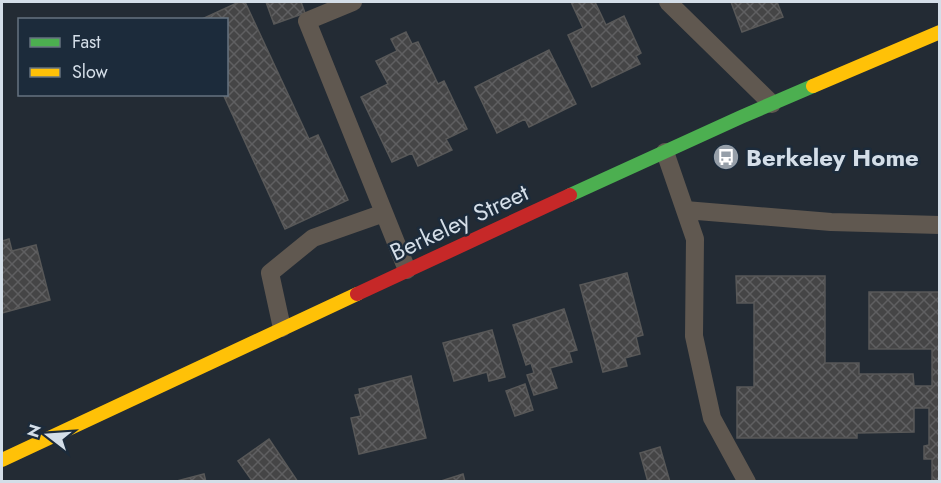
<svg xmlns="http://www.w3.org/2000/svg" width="941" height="483" font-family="Jost,sans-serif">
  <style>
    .building { fill: url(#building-cross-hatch); stroke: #585858; stroke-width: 1.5 }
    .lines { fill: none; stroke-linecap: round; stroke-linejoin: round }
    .lane { stroke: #605850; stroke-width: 18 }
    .fast { stroke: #4caf50; stroke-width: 14 }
    .slow { stroke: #ffc107; stroke-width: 14 }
    .jam { stroke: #c62828; stroke-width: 14 }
    .labels { text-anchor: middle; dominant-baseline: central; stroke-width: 5; stroke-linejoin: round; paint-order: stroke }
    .poi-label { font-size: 24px; font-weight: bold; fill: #d4dee8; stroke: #1c2b3b; text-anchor: start }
    .street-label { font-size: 24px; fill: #d4dee8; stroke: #1c2b3b }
  </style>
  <defs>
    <pattern id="building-cross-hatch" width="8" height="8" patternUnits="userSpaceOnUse" patternTransform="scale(1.5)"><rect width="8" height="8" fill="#454546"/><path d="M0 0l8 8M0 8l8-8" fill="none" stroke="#5f5f61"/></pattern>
  </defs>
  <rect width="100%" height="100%" fill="#232b34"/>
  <path class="building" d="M 239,2 L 245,2 L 309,139 L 318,135 L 348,200 L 285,229 L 223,94 L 226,94 L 226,20 L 200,20 Z
    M 266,2 L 301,2 L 305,13 L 274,24 Z
    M 571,2 L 595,2 L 606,25 L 624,16 L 641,53 L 636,56 L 640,64 L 592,87 L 568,35 L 583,28 Z
    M 731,2 L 777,2 L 783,17 L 742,32 Z
    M 406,32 L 412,44 L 418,42 L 438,84 L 444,81 L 467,129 L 446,139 L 452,150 L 418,166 L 412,153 L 392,162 L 361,97 L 388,84 L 376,61 L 397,51 L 391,39 Z
    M 549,50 L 576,104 L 529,127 L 525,119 L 497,133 L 475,87 Z
    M 9,239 L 12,251 L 36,245 L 50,300 L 2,313 L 2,241 Z
    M 627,273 L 643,335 L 636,337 L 640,354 L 625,358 L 627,366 L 603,372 L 580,285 Z
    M 736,276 L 825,276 L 825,363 L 859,363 L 859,374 L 913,374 L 914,386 L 932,386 L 932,349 L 869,349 L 869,292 L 940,292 L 940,482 L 932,482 L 932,459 L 924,459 L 924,446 L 929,445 L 929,408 L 914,408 L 914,432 L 857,433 L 857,438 L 737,438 L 737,387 L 754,387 L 754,303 L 737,303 Z
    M 564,309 L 577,350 L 569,352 L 572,362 L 550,368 L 557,388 L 534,395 L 527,375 L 534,373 L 531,363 L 526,365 L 513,325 Z
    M 492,330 L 505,377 L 489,381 L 487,372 L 454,381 L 443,343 Z
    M 411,376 L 426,438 L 359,454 L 351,418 L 361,416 L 355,395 L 360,394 L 359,389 Z
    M 525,384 L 533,410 L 515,416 L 506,391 Z
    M 269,439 L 298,482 L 253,482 L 238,461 Z
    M 660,447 L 670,482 L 648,482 L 640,453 Z
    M 204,474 L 206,482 L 173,482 Z
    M 463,474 L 465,482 L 438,482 Z"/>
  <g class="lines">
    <path class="lane" d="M 353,2 L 307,21 L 407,270
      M 668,2 L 772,104
      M 665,152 L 695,239 L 694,336 L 712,418 L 747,482
      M 685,210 L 831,222 L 940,225
      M 282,328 L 270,273 L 313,238 L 384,213"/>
    <path class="fast" d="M 570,195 L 741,117 L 813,86"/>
    <path class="slow" d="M 813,86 L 940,32
      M 2,460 L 357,294"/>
    <path class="jam" d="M 357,294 L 570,195"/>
  </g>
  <defs>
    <g id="bus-disc" transform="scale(1.35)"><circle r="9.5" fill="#969fa9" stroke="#1c2b3b"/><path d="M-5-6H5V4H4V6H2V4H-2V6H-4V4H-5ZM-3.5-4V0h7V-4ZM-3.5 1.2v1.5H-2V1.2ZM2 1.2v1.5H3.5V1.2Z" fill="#fff"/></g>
  </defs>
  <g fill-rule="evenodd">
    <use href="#bus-disc" x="726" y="157"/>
  </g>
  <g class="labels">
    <g class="poi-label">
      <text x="746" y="157">Berkeley Home</text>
    </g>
    <g class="street-label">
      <text transform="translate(459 222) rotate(-25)">Berkeley Street</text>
    </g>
  </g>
  <rect width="941" height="483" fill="none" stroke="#d4dee8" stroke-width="6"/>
  <rect x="18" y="18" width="210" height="78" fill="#1c2b3b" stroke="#667380" stroke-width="1.5"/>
  <rect x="30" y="38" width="30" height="9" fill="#4caf50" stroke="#667380" stroke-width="1.5"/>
  <text x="72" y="48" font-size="18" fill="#d4dee8">Fast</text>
  <rect x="30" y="68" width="30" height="9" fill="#ffc107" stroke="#667380" stroke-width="1.5"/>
  <text x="72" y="78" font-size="18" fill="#d4dee8">Slow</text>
  <g transform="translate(48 435) rotate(287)" stroke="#1c2b3b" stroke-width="4.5" paint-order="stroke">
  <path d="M0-4.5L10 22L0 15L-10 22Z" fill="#d4dee8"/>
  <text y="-9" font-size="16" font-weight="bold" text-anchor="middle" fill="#d4dee8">N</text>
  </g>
</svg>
